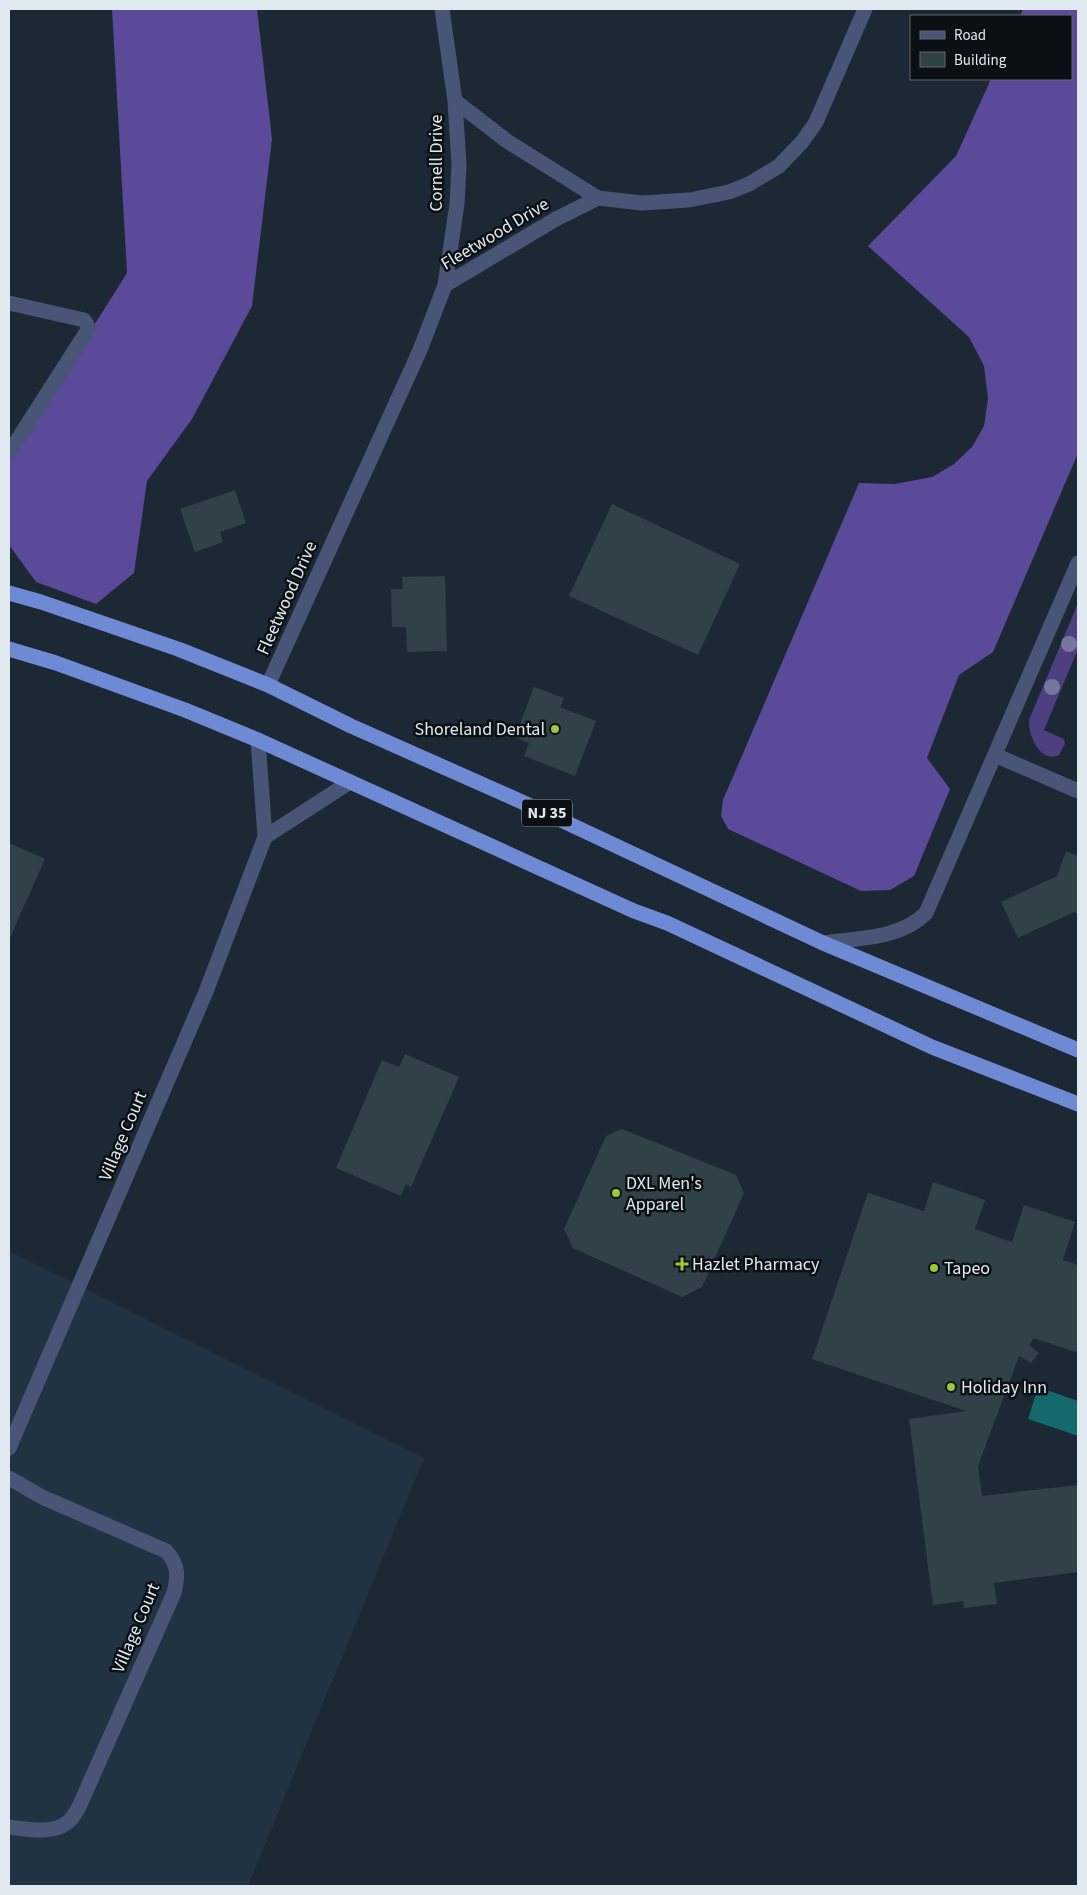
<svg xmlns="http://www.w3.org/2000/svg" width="1087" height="1895" font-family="'Source Sans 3',sans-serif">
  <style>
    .built { fill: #213342 }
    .green { fill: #4d3f80 }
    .forest { fill: #5b4999 }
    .water { fill: #13696b }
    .building { fill: #304248 }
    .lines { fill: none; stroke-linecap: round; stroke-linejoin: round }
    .service { stroke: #485576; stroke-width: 15 }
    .minor { stroke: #485576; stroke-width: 15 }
    .trunk { stroke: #6e8ad4; stroke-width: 15 }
    .tree { fill: #76769f }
    .poi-dot { fill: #98cb37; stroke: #0b1015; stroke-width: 2 }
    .labels { text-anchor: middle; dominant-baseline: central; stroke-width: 5; stroke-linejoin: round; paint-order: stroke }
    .shield { fill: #0b1015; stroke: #a1a8ae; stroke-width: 1 }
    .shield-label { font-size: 16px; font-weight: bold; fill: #e1e9f0 }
    .street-label { font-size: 18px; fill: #e1e9f0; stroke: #0b1015 }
    .poi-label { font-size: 18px; fill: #e1e9f0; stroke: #0b1015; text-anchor: start }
  </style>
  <rect width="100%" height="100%" fill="#1c2833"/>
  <path class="built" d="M 9,1251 L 424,1458 L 248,1886 L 9,1886 Z"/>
  <path class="green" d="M 1078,603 L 1078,649 L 1044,730 L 1064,739 L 1065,744 L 1059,755 C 1040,764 1028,735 1029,720 Z"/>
  <path class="forest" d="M 112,9 L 257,9 L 272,139 L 252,306 L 192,419 L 147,481 L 134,573 L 96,604 L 36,582 L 9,545 L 9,460 L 127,273 Z
    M 1023,9 L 1078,9 L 1078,453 L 993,652 L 959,675 L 927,758 L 950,789 L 914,876 L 890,890 L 861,891 L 728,829 L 721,816 L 723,800 L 859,483 L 895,484 L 932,477 L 954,464 L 972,447 L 984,426 L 988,398 L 984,366 L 969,337 L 868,246 L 956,156 L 991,79 L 1071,79 L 1071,16 L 1020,16 Z"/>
  <path class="water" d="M 1038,1387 L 1078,1401 L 1078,1436 L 1028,1419 Z"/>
  <path class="building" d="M 235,490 L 246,523 L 220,532 L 223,542 L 195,552 L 180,509 Z
    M 612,504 L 740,564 L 698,655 L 569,596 Z
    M 445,576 L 447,651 L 407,652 L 406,627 L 392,627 L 391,589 L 403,589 L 402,577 Z
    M 534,687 L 564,698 L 560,707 L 596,721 L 575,776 L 524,756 L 529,743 L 515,737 Z
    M 9,843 L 45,859 L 9,940 Z
    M 1066,851 L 1078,856 L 1078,914 L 1074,912 L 1018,938 L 1001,902 L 1057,876 Z
    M 405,1054 L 459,1077 L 411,1187 L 406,1184 L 401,1196 L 336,1168 L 382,1060 L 399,1067 Z
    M 622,1129 L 736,1175 L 744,1193 L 702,1287 L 682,1297 L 573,1248 L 564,1229 L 606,1136 Z
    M 933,1182 L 985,1200 L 975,1229 L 1012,1242 L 1024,1205 L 1075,1222 L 1063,1260 L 1078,1265 L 1078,1353 L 1034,1338 L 1029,1345 L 1039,1353 L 1031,1363 L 1019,1356 L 978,1466 L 982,1496 L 1078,1485 L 1078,1572 L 994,1583 L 997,1604 L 964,1608 L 963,1601 L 933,1605 L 909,1419 L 966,1411 L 812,1359 L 868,1193 L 924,1211 Z"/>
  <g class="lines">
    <path class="service" d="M 9,303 L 84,320 L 89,328 L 9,453
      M 995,755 L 1078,791
      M 823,943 C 857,938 901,939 926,913 L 1078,563"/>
    <path class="minor" d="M 442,9 L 455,101 L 507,141 L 598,198
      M 445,285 L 457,204 L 459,165 L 455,101
      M 268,685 L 420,350 L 445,285 L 556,219 L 598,198 L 642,203 L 689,200 L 729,192 L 749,184 L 779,166 L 802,142 L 816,122 L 865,9
      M 265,837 L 350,782
      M 9,1448 L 205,994 L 265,837 L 258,740
      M 9,1478 L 42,1497 L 166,1551 C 179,1565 178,1576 174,1593 L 78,1809 C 75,1813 72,1819 68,1822 C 52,1835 27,1829 9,1827"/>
    <path class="trunk" d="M 9,593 L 41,602 L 178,649 L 268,685 L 351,726 L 531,806 L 823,943 L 1078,1050
      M 9,649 L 56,663 L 185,710 L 258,740 L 634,911 L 667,923 L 932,1047 L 1078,1104"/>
  </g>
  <g class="tree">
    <circle cx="1069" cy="644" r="8"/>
    <circle cx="1052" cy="687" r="8"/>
  </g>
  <g class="poi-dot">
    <circle cx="555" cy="729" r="5"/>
    <circle cx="616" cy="1193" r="5"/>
    <path d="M679.5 1256.5h5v5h5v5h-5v5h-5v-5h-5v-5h5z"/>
    <circle cx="934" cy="1268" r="5"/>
    <circle cx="951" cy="1387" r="5"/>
  </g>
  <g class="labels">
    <rect class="shield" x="522" y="799.5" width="50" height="27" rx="4"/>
    <g class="shield-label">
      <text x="547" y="813">NJ 35</text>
    </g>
    <g class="street-label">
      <text transform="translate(436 163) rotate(-90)">Cornell Drive</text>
      <text transform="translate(495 234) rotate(-31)">Fleetwood Drive</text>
      <text transform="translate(287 598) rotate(-66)">Fleetwood Drive</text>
      <text transform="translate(123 1136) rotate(-67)">Village Court</text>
      <text transform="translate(136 1628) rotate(-67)">Village Court</text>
    </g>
    <g class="poi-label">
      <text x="545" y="729" text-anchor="end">Shoreland Dental</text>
      <text x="626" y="1183">DXL Men's<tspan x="626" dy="21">Apparel</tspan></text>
      <text x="692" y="1264">Hazlet Pharmacy</text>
      <text x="944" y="1268">Tapeo</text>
      <text x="961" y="1387">Holiday Inn</text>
    </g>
  </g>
  <rect width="1087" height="1895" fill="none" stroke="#e1e9f0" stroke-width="20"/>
  <rect x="910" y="15" width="162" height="65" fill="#0b1015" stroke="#61676d"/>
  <rect x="920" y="31" width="25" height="8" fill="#485576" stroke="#61676d"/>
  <text x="954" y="40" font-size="15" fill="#e1e9f0">Road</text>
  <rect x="920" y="52" width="25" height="15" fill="#304248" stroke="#61676d"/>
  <text x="954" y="65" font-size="15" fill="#e1e9f0">Building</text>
</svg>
